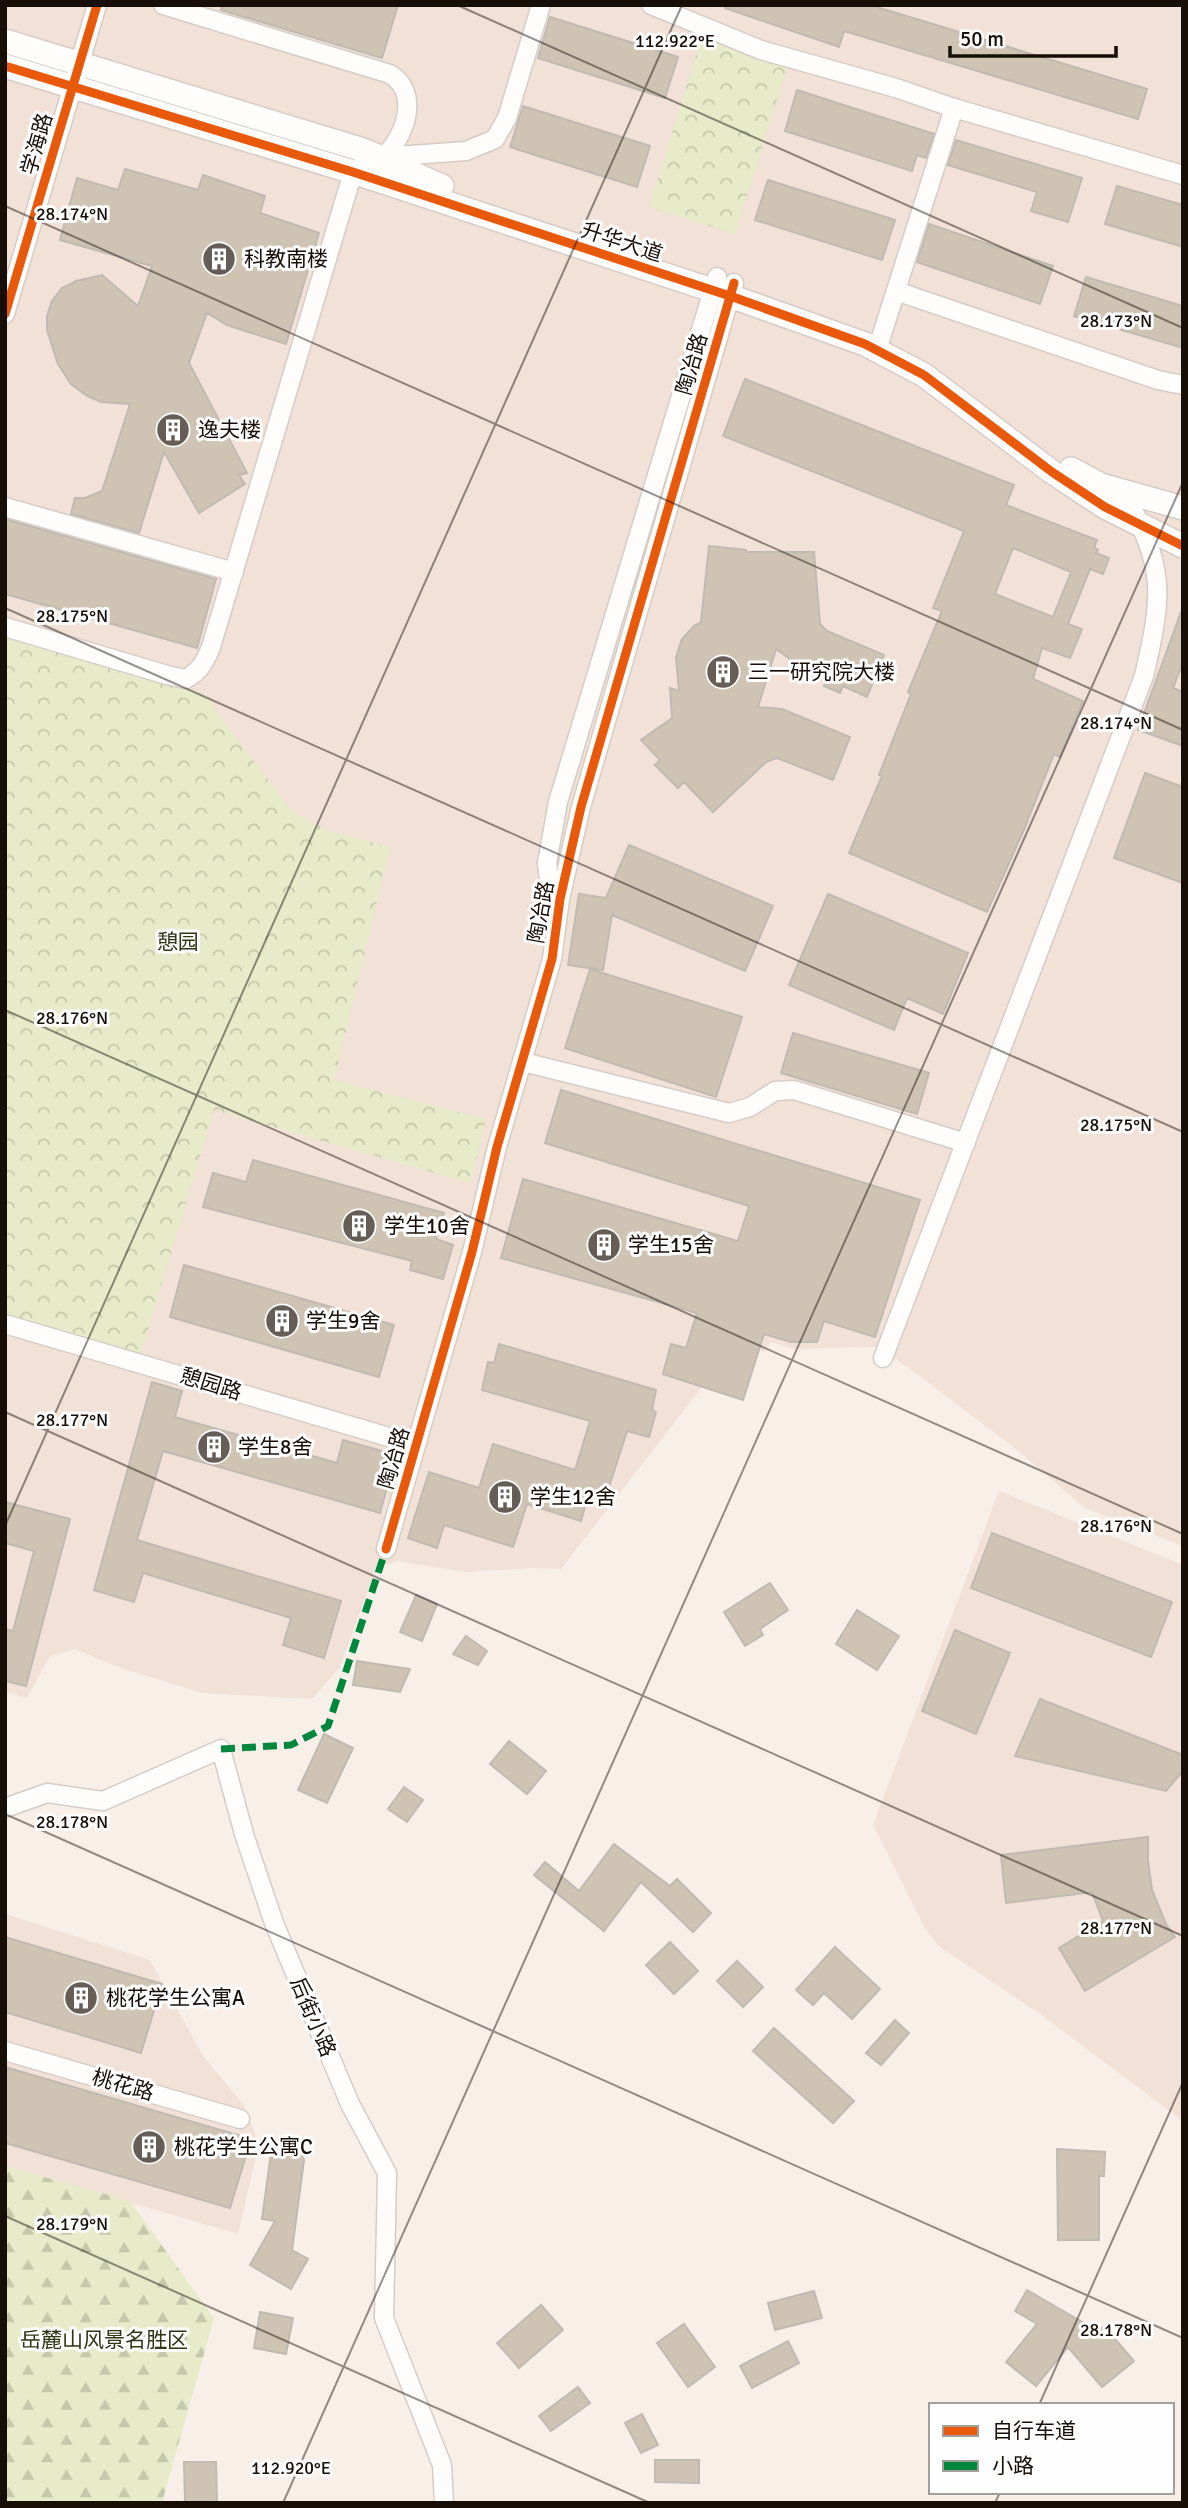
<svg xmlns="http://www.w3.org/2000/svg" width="1188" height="2508" font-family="Signika,'Noto Sans SC',sans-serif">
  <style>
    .built { fill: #f1e1d7 }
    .forest { fill: url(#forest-firs) }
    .park { fill: url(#park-crowns) }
    .building { fill: #cfc4b3; stroke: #c1bab3; stroke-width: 2; fill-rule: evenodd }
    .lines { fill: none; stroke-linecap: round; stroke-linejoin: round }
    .minor-casing { stroke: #d6ccc6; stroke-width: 21 }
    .tertiary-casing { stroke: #d6ccc6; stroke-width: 26 }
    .minor { stroke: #fefdfc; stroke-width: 18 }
    .tertiary { stroke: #fefdfc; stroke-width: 23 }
    .quiet { stroke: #00873e; stroke-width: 7; stroke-dasharray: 14 7; stroke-linecap: butt }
    .cycleway-casing { stroke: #fefefe; stroke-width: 13 }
    .cycleway { stroke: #e8590c; stroke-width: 9 }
    .ticks { fill: none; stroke: #170e08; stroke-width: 2; stroke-opacity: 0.45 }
    .labels { text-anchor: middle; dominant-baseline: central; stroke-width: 6; stroke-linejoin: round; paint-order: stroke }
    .street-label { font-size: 21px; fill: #170e08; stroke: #fefefe }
    .poi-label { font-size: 21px; fill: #170e08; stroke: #fefefe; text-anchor: start }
    .park-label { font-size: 21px; fill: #2f3614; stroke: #fefefe }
    .ticks-label { font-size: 18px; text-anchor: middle; fill: #170e08; stroke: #fefefe; stroke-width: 6; stroke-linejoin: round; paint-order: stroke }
  </style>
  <defs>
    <pattern id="forest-firs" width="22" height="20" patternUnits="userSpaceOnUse" patternTransform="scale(1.75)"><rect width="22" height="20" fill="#e7ebc9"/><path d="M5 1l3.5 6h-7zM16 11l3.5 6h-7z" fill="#c5c8ab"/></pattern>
    <pattern id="park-crowns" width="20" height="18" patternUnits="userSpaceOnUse" patternTransform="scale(1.75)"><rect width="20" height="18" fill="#e7ebc9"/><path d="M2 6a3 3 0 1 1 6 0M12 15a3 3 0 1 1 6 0" fill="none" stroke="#c5c8ab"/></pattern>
  </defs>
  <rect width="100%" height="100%" fill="#f9efe9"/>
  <path class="built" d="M 5,5 L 1183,5 L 1183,1546 L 1085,1508 L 1016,1449 L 909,1368 L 877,1347 L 794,1349 L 771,1342 L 765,1351 L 759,1351 L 743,1400 L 702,1387 L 561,1569 L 533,1568 L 464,1572 L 397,1561 L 376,1568 L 340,1667 L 312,1699 L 202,1693 L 118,1667 L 75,1649 L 50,1656 L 27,1698 L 5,1692 Z
    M 999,1491 L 1183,1565 L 1183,2121 L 1040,2014 L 940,1947 L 924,1927 L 873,1825 Z
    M 5,1914 L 150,1960 L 203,2056 L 244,2105 L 259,2144 L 238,2234 L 5,2166 Z"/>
  <path class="forest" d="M 5,2166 L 130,2201 L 214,2318 L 162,2503 L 5,2503 Z"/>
  <path class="park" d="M 703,33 L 788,65 L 735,234 L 649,207 Z
    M 5,636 L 206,695 L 220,717 L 292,811 L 329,831 L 390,847 L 334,1080 L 486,1119 L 470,1183 L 214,1110 L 138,1363 L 5,1324 Z"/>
  <path class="building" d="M 222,5 L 398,5 L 382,58 L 221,10 Z
    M 725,5 L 870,5 L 1147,89 L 1138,119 L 844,31 L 839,47 L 725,8 Z
    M 550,17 L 678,57 L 665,98 L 538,58 Z
    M 797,90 L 934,134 L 926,158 L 917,155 L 912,171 L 785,131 Z
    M 523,106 L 650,146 L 637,187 L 510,147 Z
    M 956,140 L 1082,178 L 1068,222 L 1031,211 L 1037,192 L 948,165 Z
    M 125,169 L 198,190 L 203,175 L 265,196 L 260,213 L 319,233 L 286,344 L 227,325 L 207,313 L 189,363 L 247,473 L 239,475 L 245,484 L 199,513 L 164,452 L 139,533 L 71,514 L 75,498 L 85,498 L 102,491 L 130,404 L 101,402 L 87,396 L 71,384 L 58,364 L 47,330 L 47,316 L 52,301 L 62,288 L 76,281 L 102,275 L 138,306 L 152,266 L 60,240 L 77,178 L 118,190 Z
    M 768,180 L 895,220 L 882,260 L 755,220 Z
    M 1117,186 L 1183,205 L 1183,247 L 1105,224 Z
    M 929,224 L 1053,266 L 1040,304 L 917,262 Z
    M 1086,277 L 1183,306 L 1183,348 L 1074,316 Z
    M 745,379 L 1014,485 L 1006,505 L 1097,540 L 1094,548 L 1098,550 L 1096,553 L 1109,558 L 1103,574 L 1090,569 L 1068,624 L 1082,629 L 1070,658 L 1042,648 L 1033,679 L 1083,701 L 1060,757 L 1054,754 L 1023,832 L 987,912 L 849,853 L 882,776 L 879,775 L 911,694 L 908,692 L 942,611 L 933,608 L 964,531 L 723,436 ZM 1013,548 L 1071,572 L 1053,617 L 995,594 Z
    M 5,519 L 216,579 L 197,648 L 5,594 Z
    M 709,546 L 746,550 L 746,552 L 814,552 L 820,624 L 827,631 L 884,655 L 867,697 L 843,686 L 840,693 L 824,686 L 826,681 L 812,675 L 776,649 L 758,707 L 782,709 L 850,737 L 833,780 L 777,758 L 766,762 L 713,812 L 684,782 L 678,788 L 655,765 L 660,760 L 641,740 L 672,718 L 670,688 L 679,691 L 676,657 L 682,639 L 694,626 L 701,622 Z
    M 1181,612 L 1183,612 L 1183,662 L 1173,688 L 1183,692 L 1183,746 L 1138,730 Z
    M 1145,773 L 1183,787 L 1183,883 L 1114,858 Z
    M 629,845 L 773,906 L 745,971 L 612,915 L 603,970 L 568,965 L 579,894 L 606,898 Z
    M 828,894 L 968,953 L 943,1014 L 907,998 L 894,1030 L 789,985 Z
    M 590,969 L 742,1017 L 716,1097 L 565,1048 Z
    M 793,1033 L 929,1073 L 917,1114 L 781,1073 Z
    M 561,1090 L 920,1200 L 875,1337 L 824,1321 L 817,1342 L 791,1342 L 764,1334 L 743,1400 L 663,1374 L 671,1344 L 686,1348 L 697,1313 L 501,1258 L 523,1179 L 738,1241 L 749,1206 L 545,1143 Z
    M 253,1160 L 444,1213 L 436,1239 L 453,1245 L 443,1279 L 410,1270 L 412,1261 L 203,1207 L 213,1173 L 246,1182 Z
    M 184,1265 L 394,1325 L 379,1377 L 170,1317 Z
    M 499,1344 L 656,1390 L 652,1410 L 656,1412 L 649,1437 L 627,1431 L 608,1490 L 599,1487 L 596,1498 L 588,1496 L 581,1521 L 527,1504 L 513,1547 L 444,1525 L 437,1548 L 408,1538 L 429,1472 L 479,1488 L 493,1444 L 575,1470 L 590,1421 L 482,1390 L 488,1362 L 494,1363 Z
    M 152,1382 L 182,1391 L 175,1417 L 337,1463 L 343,1440 L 396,1455 L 380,1513 L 163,1451 L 137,1540 L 341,1601 L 324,1658 L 283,1645 L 291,1618 L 143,1573 L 134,1602 L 94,1590 Z
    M 5,1502 L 70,1519 L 26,1686 L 5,1681 L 5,1629 L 13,1631 L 34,1551 L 5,1543 Z
    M 992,1533 L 1172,1602 L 1151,1657 L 971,1588 Z
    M 770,1583 L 788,1610 L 760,1629 L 763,1635 L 745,1646 L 724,1612 Z
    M 416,1595 L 437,1604 L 422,1641 L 400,1632 Z
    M 857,1610 L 899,1636 L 877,1670 L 836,1644 Z
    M 955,1630 L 1010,1653 L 976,1734 L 922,1711 Z
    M 466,1636 L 487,1651 L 478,1665 L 453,1654 Z
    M 357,1661 L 410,1669 L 400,1692 L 353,1685 Z
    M 1040,1699 L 1183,1755 L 1183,1771 L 1166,1791 L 1015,1756 Z
    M 324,1734 L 353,1748 L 327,1803 L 298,1790 Z
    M 509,1741 L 546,1771 L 527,1794 L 490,1764 Z
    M 404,1787 L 423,1800 L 407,1822 L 388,1809 Z
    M 1148,1837 L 1148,1861 L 1152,1890 L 1166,1924 L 1175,1937 L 1085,1991 L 1059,1948 L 1103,1921 L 1092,1892 L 1006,1903 L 1001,1855 Z
    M 614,1844 L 670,1886 L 677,1879 L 711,1913 L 693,1932 L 641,1882 L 604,1931 L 534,1875 L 545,1862 L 579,1891 Z
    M 5,1937 L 162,1984 L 141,2053 L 5,2012 Z
    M 670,1942 L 698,1971 L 674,1994 L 646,1965 Z
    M 835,1947 L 880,1989 L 852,2019 L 824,1993 L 813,2005 L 796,1990 Z
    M 737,1961 L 763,1987 L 743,2007 L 717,1981 Z
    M 895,2020 L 909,2033 L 881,2065 L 866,2053 Z
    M 774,2028 L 854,2101 L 833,2123 L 753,2051 Z
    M 5,2067 L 251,2139 L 230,2208 L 5,2143 Z
    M 298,2139 L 304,2160 L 292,2250 L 308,2259 L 291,2289 L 250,2265 L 275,2221 L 262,2219 L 272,2146 Z
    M 1057,2149 L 1105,2152 L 1104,2176 L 1099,2176 L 1099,2240 L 1058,2240 Z
    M 1027,2290 L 1098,2331 L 1104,2326 L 1134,2361 L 1102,2387 L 1068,2347 L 1036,2386 L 1006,2362 L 1037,2324 L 1015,2311 Z
    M 814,2291 L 822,2318 L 775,2330 L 768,2303 Z
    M 541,2305 L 563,2330 L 519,2368 L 497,2343 Z
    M 260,2312 L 293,2318 L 286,2354 L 254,2348 Z
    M 684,2324 L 715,2367 L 688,2387 L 657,2343 Z
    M 788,2341 L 799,2363 L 752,2388 L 740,2366 Z
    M 578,2387 L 590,2403 L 551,2431 L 539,2416 Z
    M 642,2414 L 658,2445 L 641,2453 L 625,2423 Z
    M 655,2460 L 699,2460 L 699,2483 L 655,2482 Z
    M 184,2462 L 216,2462 L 217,2503 L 185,2503 Z"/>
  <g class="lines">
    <g class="minor-casing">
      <path id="minor" d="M 163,5 L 390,74 C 421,93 405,138 383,157
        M 651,5 L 761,50 L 896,88 L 954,108 L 877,350
        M 954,108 L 1183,175
        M 896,291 L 1158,380 L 1183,385
        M 5,314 L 97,5
        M 5,507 L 234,572
        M 5,627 L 167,675 L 186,679 C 200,671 205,662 211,647 L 353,172 L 370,160 L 383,157 L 466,151 L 495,139 L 507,118 L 541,5
        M 553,911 L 547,863 L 558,802 L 717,277
        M 523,1062 L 729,1113 L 750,1107 L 775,1091 L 794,1090 L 966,1143
        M 5,1324 L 416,1445
        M 883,1358 L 1144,676 C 1163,594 1166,567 1123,492
        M 386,1549 L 472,1252 L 497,1147 L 552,959 L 560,899 L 581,807 L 734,283
        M 5,1808 L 47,1793 L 103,1801 L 221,1749 L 244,1834 L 274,1923 L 350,2104 L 387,2173 L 384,2318 L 442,2465 L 444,2503
        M 5,2051 L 240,2119"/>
    </g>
    <g class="tertiary-casing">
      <path id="tertiary" d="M 5,41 L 360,149 C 389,159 413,175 442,186
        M 5,66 L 353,172 L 730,296 L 865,344 L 924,375 L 1052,472 L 1105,507 L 1183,546
        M 1071,469 L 1101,485 L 1183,508"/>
    </g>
    <use href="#minor" class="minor"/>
    <use href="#tertiary" class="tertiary"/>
    <path class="quiet" d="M 221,1749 L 291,1745 L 328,1726 L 386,1549"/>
    <g class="cycleway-casing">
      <path id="cycleway" d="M 5,66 L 353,172 L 730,296 L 865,344 L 924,375 L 1052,472 L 1105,507 L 1183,546
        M 5,314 L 97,5
        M 386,1549 L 472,1252 L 497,1147 L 552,959 L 560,899 L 581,807 L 734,283"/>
    </g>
    <use href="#cycleway" class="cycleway"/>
  </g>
  <path class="ticks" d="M 457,5 L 1183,328M 5,206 L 1183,730M 5,608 L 1183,1132M 5,1010 L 1183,1534M 5,1412 L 1183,1936M 5,1526 L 682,5M 5,1814 L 1183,2338M 5,2216 L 650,2503M 1039,2405 L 1183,2082M 283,2503 L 1183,482M 995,2503 L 1000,2492"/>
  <defs>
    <g id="building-disc" transform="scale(1.75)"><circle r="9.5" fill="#665d57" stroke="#fefefe"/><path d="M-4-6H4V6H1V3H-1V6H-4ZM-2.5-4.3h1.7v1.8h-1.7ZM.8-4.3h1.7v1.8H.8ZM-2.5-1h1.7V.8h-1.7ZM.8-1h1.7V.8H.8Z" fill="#fff"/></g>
  </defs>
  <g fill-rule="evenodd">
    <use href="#building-disc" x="219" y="259"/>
    <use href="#building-disc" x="173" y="430"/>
    <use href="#building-disc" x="723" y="672"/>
    <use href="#building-disc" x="359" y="1226"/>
    <use href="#building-disc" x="604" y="1245"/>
    <use href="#building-disc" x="282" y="1321"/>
    <use href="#building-disc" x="214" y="1447"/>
    <use href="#building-disc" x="505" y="1497"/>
    <use href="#building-disc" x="81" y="1998"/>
    <use href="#building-disc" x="149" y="2147"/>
  </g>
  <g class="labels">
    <g class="street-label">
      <text transform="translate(37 144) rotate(-74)">学海路</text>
      <text transform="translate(622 242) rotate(18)">升华大道</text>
      <text transform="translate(692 364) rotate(-74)">陶冶路</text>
      <text transform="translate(541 912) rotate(-80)">陶冶路</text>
      <text transform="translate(211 1384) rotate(17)">憩园路</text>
      <text transform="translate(394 1458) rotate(-74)">陶冶路</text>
      <text transform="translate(313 2017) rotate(67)">后街小路</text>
      <text transform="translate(123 2085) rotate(16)">桃花路</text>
    </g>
    <g class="poi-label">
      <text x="244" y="259">科教南楼</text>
      <text x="198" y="430">逸夫楼</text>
      <text x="748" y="672">三一研究院大楼</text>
      <text x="384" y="1226">学生10舍</text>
      <text x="628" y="1245">学生15舍</text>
      <text x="306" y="1321">学生9舍</text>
      <text x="238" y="1447">学生8舍</text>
      <text x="530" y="1497">学生12舍</text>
      <text x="106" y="1998">桃花学生公寓A</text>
      <text x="174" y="2147">桃花学生公寓C</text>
    </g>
    <g class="park-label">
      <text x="178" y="942">憩园</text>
      <text x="104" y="2340">岳麓山风景名胜区</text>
    </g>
  </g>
  <g class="ticks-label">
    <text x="675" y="47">112.922°E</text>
    <text x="72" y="220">28.174°N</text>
    <text x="1116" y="327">28.173°N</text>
    <text x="72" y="622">28.175°N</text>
    <text x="1116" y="729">28.174°N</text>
    <text x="72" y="1024">28.176°N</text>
    <text x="1116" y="1131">28.175°N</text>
    <text x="72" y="1426">28.177°N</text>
    <text x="1116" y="1532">28.176°N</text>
    <text x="72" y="1828">28.178°N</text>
    <text x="1116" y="1934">28.177°N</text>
    <text x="72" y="2230">28.179°N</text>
    <text x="1116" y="2336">28.178°N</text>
    <text x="291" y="2474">112.920°E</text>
  </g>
  <rect width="1188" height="2508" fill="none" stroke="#170e08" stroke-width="14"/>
  <rect x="929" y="2403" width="245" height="91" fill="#fefefe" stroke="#a29e9c" stroke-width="2"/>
  <rect x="943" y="2426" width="35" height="10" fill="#e8590c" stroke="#a29e9c" stroke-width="2"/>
  <text x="992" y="2438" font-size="21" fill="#170e08">自行车道</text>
  <rect x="943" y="2461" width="35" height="10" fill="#00873e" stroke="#a29e9c" stroke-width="2"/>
  <text x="992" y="2473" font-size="21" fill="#170e08">小路</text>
  <path d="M950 46v10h166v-10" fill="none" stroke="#170e08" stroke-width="3.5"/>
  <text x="960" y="46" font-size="21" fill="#170e08" stroke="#fefefe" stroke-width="5" paint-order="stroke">50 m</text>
</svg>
